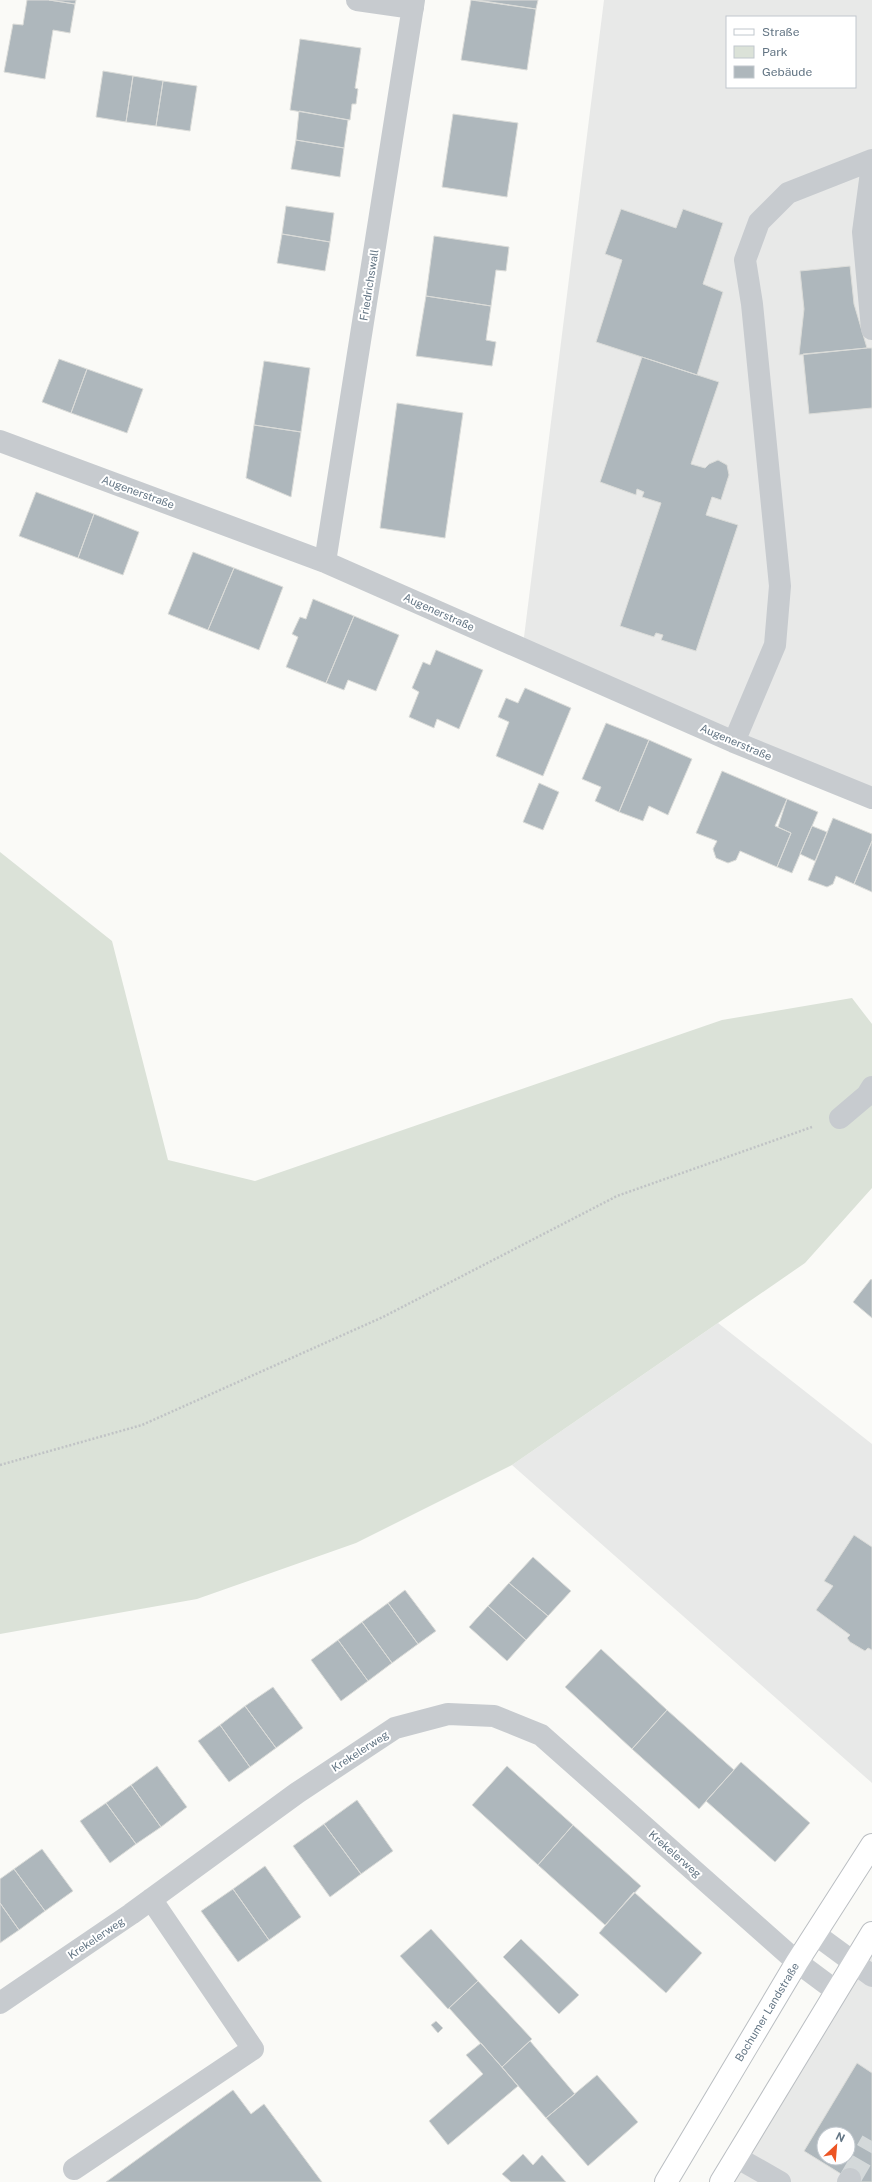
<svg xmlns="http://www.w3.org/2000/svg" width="872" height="2182" font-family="'Public Sans',sans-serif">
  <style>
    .built { fill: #e8e9e8; fill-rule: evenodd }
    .green { fill: #dbe2d8 }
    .building { fill: #aeb7bc; stroke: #dbdcd9; fill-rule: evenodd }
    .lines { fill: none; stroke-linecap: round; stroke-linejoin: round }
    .minor-tunnel { stroke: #d4d9da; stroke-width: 22; stroke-dasharray: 22 11; stroke-linecap: butt }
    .major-casing { stroke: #babec2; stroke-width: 24 }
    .path { stroke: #c0c3c5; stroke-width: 2.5; stroke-dasharray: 2 2; stroke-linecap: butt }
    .minor { stroke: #c7cbcf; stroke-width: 22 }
    .major { stroke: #fff; stroke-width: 22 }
    .labels { text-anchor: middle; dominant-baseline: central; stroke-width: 4; stroke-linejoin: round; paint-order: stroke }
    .street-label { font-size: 11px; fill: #637584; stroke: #fff }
  </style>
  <rect width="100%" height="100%" fill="#fafaf7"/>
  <path class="built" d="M 604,0 L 872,0 L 872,796 L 523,645 ZM 727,17 L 855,17 L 855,87 L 727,87 Z
    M 718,1323 L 872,1444 L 872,1783 L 512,1465 Z
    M 872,1935 L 872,2182 L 723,2182 ZM 824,2134 L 848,2134 L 848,2158 L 824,2158 Z"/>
  <path class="green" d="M 0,852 L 112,941 L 168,1160 L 255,1181 L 722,1020 L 852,998 L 872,1024 L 872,1188 L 805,1263 L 512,1465 L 356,1543 L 197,1599 L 0,1634 Z"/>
  <path class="building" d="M 27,0 L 49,0 L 75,4 L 70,33 L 53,30 L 45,79 L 4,72 L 13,24 L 23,25 Z
    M 49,0 L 76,0 L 75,4 Z
    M 471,0 L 536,9 L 527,70 L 461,60 Z
    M 477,0 L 538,0 L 536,9 Z
    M 300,39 L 361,48 L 355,88 L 358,89 L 356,104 L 352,104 L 350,120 L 290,110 Z
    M 103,71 L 133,76 L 126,122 L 96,117 Z
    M 133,76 L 163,81 L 156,126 L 126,122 Z
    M 163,81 L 197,86 L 190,131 L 156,126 Z
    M 299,111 L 348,120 L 344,148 L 296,140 Z
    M 453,114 L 518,123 L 507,197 L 442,187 Z
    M 296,140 L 344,148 L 340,177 L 291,169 Z
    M 286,206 L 334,213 L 330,242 L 282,234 Z
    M 621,209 L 676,228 L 683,209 L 723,223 L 703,284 L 723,292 L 697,375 L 596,342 L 622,260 L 605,254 Z
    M 282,234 L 330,242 L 325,271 L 277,263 Z
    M 434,236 L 509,247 L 506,271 L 496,270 L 491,306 L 426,296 Z
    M 850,266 L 854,304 L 867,348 L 799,355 L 804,309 L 800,271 Z
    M 426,296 L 491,306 L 486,340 L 496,342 L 492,366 L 416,356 Z
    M 867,348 L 872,348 L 872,408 L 809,414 L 803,354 Z
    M 642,357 L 719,382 L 691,464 L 705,468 L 709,464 L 718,460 L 727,465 L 729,475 L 721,500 L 712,497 L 706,515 L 738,525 L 696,651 L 661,640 L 663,635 L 656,633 L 654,637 L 620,626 L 661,503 L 642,497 L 644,492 L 637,489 L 636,495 L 600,482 Z
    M 59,359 L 87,369 L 71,413 L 42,402 Z
    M 264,361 L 310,368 L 301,432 L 254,425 Z
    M 87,369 L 143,389 L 127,433 L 71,413 Z
    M 397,403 L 463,413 L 445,538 L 380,528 Z
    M 254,425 L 301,432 L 291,497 L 246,478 Z
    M 36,492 L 94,514 L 78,558 L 19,536 Z
    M 94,514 L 139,532 L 123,575 L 78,558 Z
    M 193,552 L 234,568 L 208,630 L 168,614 Z
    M 234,568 L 283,587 L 259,650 L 208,630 Z
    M 313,599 L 354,616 L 326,683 L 286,667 L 298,637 L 292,634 L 300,617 L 306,619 Z
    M 354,616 L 399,635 L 376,691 L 348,680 L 344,690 L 326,683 Z
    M 436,650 L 483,670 L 459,729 L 437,719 L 434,728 L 409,717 L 419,692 L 412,688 L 423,662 L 430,665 Z
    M 525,688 L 571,708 L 543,776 L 496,756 L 509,722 L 498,717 L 506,698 L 518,703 Z
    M 606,723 L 649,740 L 619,812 L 595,801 L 601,787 L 582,779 Z
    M 649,740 L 692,759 L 668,815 L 649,806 L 643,821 L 619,812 Z
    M 722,771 L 787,799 L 775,826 L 791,833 L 777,867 L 740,851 L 736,860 L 728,863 L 716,858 L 713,849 L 717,841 L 696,833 Z
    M 539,783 L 559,792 L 543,830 L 523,822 Z
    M 787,799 L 818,812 L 792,873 L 777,867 L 791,833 L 778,827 Z
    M 833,818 L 872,834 L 872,841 L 854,884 L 836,876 L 833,884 L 827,887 L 808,880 Z
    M 812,826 L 827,832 L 815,861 L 800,854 Z
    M 872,841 L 872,892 L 854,884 Z
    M 871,1279 L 872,1280 L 872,1318 L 853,1302 Z
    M 854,1535 L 872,1547 L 872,1650 L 868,1648 L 865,1651 L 850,1642 L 847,1638 L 850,1635 L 816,1610 L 833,1586 L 824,1581 Z
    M 533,1557 L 571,1591 L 548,1616 L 509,1583 Z
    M 509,1583 L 548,1616 L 526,1640 L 488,1606 Z
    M 405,1590 L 436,1631 L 418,1644 L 388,1603 Z
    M 388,1603 L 418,1644 L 392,1663 L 362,1622 Z
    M 488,1606 L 526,1640 L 507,1661 L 469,1627 Z
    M 362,1622 L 392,1663 L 368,1681 L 338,1640 Z
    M 338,1640 L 368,1681 L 341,1701 L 311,1660 Z
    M 601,1649 L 667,1710 L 632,1749 L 565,1687 Z
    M 273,1687 L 303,1728 L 276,1748 L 245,1706 Z
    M 245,1706 L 276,1748 L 250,1767 L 220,1725 Z
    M 667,1710 L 734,1770 L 699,1809 L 632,1749 Z
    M 220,1725 L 250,1767 L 229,1782 L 198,1741 Z
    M 741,1762 L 810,1823 L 775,1862 L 706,1801 Z
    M 157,1766 L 187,1807 L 161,1827 L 131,1785 Z
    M 507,1766 L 573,1825 L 538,1865 L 472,1805 Z
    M 131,1785 L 161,1827 L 136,1844 L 106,1803 Z
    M 357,1800 L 393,1851 L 361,1874 L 324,1824 Z
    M 106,1803 L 136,1844 L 110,1863 L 80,1821 Z
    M 324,1824 L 361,1874 L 330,1897 L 293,1846 Z
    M 573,1825 L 641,1886 L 605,1925 L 538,1865 Z
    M 42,1849 L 73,1891 L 45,1911 L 14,1869 Z
    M 265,1866 L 301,1917 L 269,1940 L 233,1889 Z
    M 14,1869 L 45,1911 L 19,1930 L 0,1903 L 0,1879 Z
    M 233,1889 L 269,1940 L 238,1962 L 201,1911 Z
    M 634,1892 L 702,1953 L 666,1993 L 599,1933 Z
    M 0,1903 L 19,1930 L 0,1943 Z
    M 431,1929 L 478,1981 L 448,2009 L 400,1956 Z
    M 521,1939 L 579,1995 L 559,2014 L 503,1957 Z
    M 478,1981 L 532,2039 L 502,2067 L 449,2008 Z
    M 436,2021 L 443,2028 L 438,2033 L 431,2025 Z
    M 530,2041 L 575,2094 L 546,2118 L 502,2067 Z
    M 481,2043 L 518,2086 L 448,2145 L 429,2121 L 483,2074 L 466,2055 Z
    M 857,2063 L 872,2073 L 872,2182 L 854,2182 L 804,2151 ZM 824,2134 L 848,2134 L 848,2158 L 824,2158 Z
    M 597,2075 L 638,2122 L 588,2166 L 546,2118 Z
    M 233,2090 L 251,2114 L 264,2104 L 322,2182 L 106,2182 Z
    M 523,2154 L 533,2165 L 542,2155 L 566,2182 L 511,2182 L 502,2174 Z"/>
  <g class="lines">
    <path class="minor-tunnel" d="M 850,2179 L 872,2141"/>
    <g class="major-casing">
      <path id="major" d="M 666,2182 L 797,1962 L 872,1845
        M 721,2182 L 872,1933"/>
    </g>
    <path class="path" d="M 0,1465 L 142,1425 L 383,1317 L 617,1196 L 812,1127"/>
    <path class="minor" d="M 357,0 L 413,8
      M 872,165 L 863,232 L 872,329
      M 0,441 L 325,562 L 734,742 L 872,798
      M 325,562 L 414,0
      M 734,742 L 775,645 L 780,586 L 752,304 L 745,260 L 759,222 L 788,193 L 872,160
      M 840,1118 L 867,1095 L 872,1087
      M 815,1934 L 872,1976
      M 0,2003 L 131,1914 L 297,1793 L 395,1728 L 448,1714 L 494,1716 L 541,1735 L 797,1962 L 836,1991
      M 736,2157 L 780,2182
      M 74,2169 L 253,2049 L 151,1899
      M 848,2182 L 850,2179"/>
    <use href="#major" class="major"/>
  </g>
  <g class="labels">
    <g class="street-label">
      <text transform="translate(369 285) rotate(-81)">Friedrichswall</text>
      <text transform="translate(138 492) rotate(20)">Augenerstraße</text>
      <text transform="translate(439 612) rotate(24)">Augenerstraße</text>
      <text transform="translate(736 742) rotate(23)">Augenerstraße</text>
      <text transform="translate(360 1751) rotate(-33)">Krekelerweg</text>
      <text transform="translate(675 1854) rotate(41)">Krekelerweg</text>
      <text transform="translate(96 1938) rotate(-34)">Krekelerweg</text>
      <text transform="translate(767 2012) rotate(-59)">Bochumer Landstraße</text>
    </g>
  </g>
  <rect x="726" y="16" width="130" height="72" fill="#ffffff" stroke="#c1c8ce"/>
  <rect x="734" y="29" width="20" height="6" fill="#ffffff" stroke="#c1c8ce"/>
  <text x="762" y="36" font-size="12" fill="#637584">Straße</text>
  <rect x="734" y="46" width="20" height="12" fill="#dbe2d8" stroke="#c1c8ce"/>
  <text x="762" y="56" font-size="12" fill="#637584">Park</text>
  <rect x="734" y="66" width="20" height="12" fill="#aeb7bc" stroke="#c1c8ce"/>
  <text x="762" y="76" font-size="12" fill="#637584">Gebäude</text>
  <g transform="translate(836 2146) rotate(26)"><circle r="19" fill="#ffffff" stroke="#c1c8ce"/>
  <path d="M0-3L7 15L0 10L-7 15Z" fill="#ed5524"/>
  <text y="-6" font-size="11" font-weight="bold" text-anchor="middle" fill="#637584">N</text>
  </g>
</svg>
